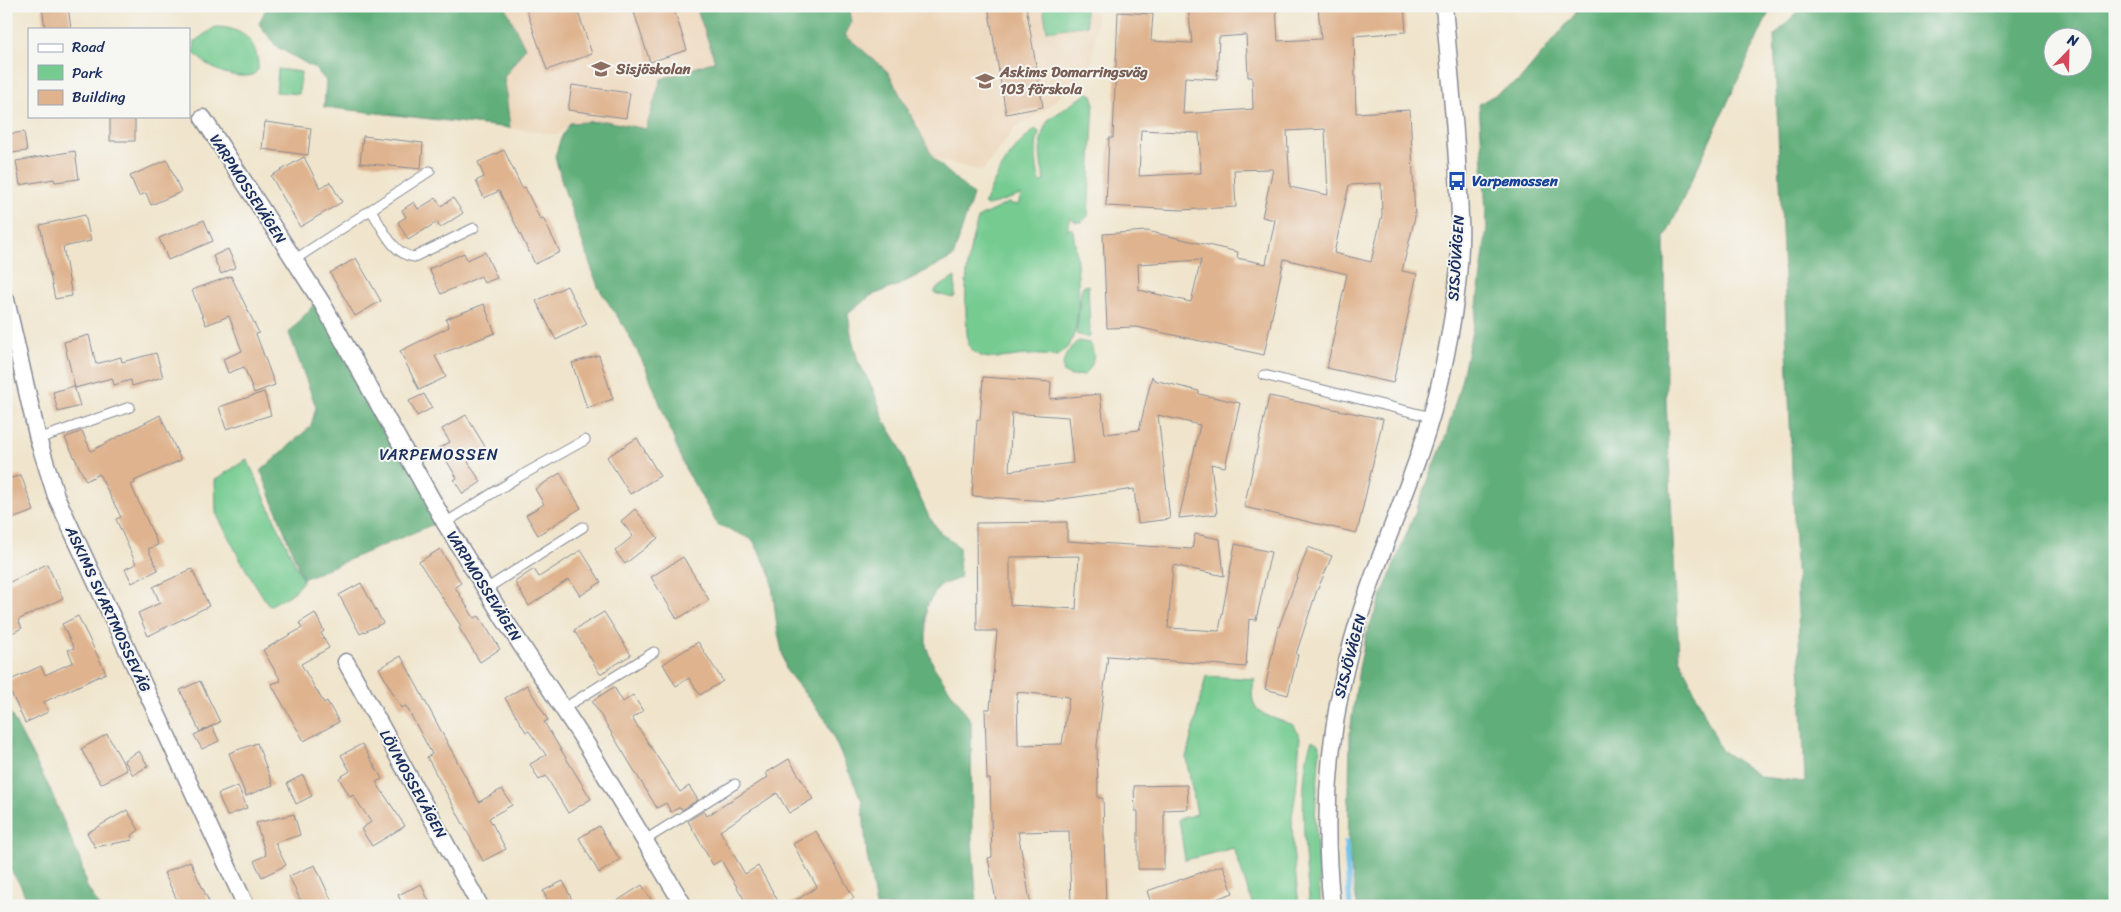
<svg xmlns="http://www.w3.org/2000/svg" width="2121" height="912" font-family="Sriracha,sans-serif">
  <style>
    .built { fill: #edd7bb }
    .green { fill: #75cb90; stroke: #487d77 }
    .forest { fill: #60af7a; stroke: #3e6f6c; fill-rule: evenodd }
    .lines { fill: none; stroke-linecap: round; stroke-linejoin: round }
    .stream { stroke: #70c1ec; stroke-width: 5.5 }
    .building { fill: #dfb38e; fill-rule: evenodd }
    .lane-casing { stroke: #868a95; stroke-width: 11 }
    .street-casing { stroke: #868a95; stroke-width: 19 }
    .lane { stroke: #fff; stroke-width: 9 }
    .street { stroke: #fff; stroke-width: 16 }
    .labels { text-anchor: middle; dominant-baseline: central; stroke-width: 4; stroke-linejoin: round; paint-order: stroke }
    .education-label { font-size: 15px; font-weight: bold; fill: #785e54; stroke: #f6f6f2; text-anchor: start }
    .transit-label { font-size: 15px; font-weight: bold; fill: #164399; stroke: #f6f6f2; text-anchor: start }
    .street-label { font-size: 15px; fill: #1b2f5e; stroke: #f6f6f2 }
    .neighbourhood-label { font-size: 16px; letter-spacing: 1px; fill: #1b2f5e; stroke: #f6f6f2 }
  </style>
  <rect width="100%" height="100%" fill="#f6f6f2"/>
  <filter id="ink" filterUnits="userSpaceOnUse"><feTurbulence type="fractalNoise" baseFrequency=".02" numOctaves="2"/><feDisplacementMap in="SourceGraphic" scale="10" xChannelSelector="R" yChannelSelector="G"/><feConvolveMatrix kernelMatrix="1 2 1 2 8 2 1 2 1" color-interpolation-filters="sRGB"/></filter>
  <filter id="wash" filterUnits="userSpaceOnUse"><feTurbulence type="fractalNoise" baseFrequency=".0096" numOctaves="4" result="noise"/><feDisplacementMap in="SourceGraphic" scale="20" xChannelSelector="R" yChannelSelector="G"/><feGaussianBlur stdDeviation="1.12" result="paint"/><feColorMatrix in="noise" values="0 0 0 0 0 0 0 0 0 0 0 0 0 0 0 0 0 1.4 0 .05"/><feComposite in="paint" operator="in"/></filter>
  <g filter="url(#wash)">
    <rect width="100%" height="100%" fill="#f0e5cc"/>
    <path class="built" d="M 505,6 L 696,6 L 715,62 L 661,79 L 646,129 L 605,121 L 570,123 L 558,135 L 510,128 L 504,77 L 525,48 Z
      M 849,6 L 1098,6 L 1092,66 L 1045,110 L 1014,129 L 983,171 L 934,159 L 888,72 L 844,35 L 852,22 Z"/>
    <path class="green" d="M 1043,6 L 1084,6 L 1087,25 L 1047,31 Z
      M 215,27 C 242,27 259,41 258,70 L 253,75 C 231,80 208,68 194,53 L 195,41 Z
      M 278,69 L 301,72 L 299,94 L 276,92 Z
      M 1088,93 L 1092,95 L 1094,101 L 1088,216 L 1082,222 L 1076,222 L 1071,218 L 1067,230 L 1071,228 L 1073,231 C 1078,260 1083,315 1071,342 C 1069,347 1062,352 1057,356 C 1048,356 1039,354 1029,355 C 1009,355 982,367 968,345 C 964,301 964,258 979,217 L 1008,203 L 1018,205 L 1021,195 L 987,206 L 984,204 C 997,173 1010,150 1035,129 L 1039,132 C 1034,148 1036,166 1040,182 L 1045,181 C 1039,160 1037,138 1049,119 Z
      M 955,277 L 955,296 L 953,298 L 934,293 L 936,289 Z
      M 1088,285 L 1090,334 L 1089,338 L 1076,334 L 1081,291 L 1083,286 Z
      M 1079,341 L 1090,343 C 1096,355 1094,366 1084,375 L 1071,376 L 1064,373 C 1060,362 1069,346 1079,341 Z
      M 247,459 L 303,581 L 293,593 L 269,606 L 242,563 L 216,513 L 215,480 Z
      M 1206,676 L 1255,679 C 1244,713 1267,716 1294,725 L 1300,738 L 1296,792 L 1292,817 L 1293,849 L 1299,906 L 1253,906 L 1234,848 L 1185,860 L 1179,819 L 1197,814 L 1186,758 Z
      M 1312,740 L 1320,745 L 1315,817 L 1321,906 L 1310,906 C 1305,865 1297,777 1312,740 Z"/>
    <path class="forest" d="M 267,6 L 505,6 L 525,48 L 504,77 L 510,128 L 324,107 L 326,81 L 316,69 L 277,47 L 259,24 Z
      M 696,6 L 849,6 L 852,22 L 845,35 L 888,72 L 934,159 L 973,195 L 953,257 L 899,285 L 870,296 L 848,314 L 852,339 L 858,361 L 873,389 L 884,420 L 899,445 L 910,476 L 929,517 L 941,533 L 959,547 L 960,578 L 939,586 L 926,607 L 926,646 L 934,667 L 971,721 L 972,839 L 977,906 L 876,906 L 867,855 L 862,801 L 825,719 L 786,670 L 777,628 L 771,575 L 753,540 L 717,524 L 685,468 L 646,368 L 625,328 L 598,287 L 562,183 L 555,156 L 561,138 L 570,123 L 605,121 L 646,129 L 661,79 L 715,61 Z
      M 1577,6 L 1772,6 L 1665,238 L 1666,401 L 1679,657 L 1721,750 L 1761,777 L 1805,782 L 1774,36 L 1803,6 L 2115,6 L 2115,906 L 1357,906 L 1348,848 L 1350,732 L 1359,668 L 1367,632 L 1446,436 L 1461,382 L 1476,313 L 1487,228 L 1479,104 L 1519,81 L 1576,13 ZM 2054,38 L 2084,38 L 2084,68 L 2054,68 Z
      M 317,301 L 441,521 L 303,579 L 261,471 L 311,426 L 316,407 L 289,333 Z
      M 6,705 L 50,789 L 81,863 L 86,885 L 99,906 L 29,906 L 21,886 L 6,863 Z"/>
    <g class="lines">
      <path class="stream" d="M 1346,843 L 1350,906"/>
    </g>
    <g id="blocks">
      <path class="building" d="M 42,6 L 68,6 L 71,29 L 45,29 Z
        M 525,6 L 576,6 L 592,54 L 547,70 Z
        M 632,6 L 673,6 L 687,50 L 650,62 Z
        M 988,6 L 1026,6 L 1043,107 L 1006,114 Z
        M 1188,6 L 1276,6 L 1278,41 L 1321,39 L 1318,6 L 1404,6 L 1406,32 L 1354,36 L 1356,113 L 1410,110 L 1415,217 L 1402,271 L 1417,274 L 1393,383 L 1327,368 L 1347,274 L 1284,259 L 1264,355 L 1137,327 L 1107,328 L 1103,234 L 1147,231 L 1238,252 L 1237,258 L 1266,264 L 1275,220 L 1262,217 L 1273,169 L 1234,170 L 1236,207 L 1181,210 L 1106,206 L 1109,138 L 1113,138 L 1118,12 L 1153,14 L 1151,41 L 1192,43 ZM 1246,35 L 1248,77 L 1252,77 L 1253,109 L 1183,114 L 1185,77 L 1217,79 L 1219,37 ZM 1325,129 L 1328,195 L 1290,187 L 1287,131 ZM 1141,130 L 1199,133 L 1201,173 L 1139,176 ZM 1381,183 L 1382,215 L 1371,262 L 1334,253 L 1349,185 ZM 1201,260 L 1191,302 L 1139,290 L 1138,264 Z
        M 572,85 L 630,93 L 626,118 L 568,110 Z
        M 110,116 L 135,116 L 135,141 L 110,141 Z
        M 265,122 L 311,128 L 308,155 L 262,149 Z
        M 24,132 L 27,151 L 12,153 L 9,134 Z
        M 363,136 L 423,143 L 421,169 L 360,163 Z
        M 504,150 L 522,188 L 525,187 L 540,219 L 543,218 L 560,252 L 535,264 L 499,191 L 484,198 L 476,181 L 484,177 L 478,162 Z
        M 75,151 L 79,179 L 55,182 L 54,179 L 20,185 L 16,161 Z
        M 304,157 L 320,188 L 330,182 L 342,202 L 300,227 L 271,176 Z
        M 167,160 L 181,192 L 151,205 L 146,193 L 139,196 L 130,176 Z
        M 436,198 L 441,206 L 453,198 L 463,213 L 440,228 L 437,222 L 408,240 L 398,222 L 406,217 L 402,210 L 414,202 L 418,209 Z
        M 85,215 L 91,241 L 63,247 L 72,296 L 55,299 L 40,225 Z
        M 204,220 L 213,241 L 168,260 L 159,238 Z
        M 228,249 L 236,267 L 221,274 L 213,256 Z
        M 485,252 L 497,278 L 484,283 L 481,276 L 441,294 L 429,269 L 464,253 L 467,260 Z
        M 356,258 L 381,301 L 355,316 L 330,273 Z
        M 231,276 L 259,333 L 256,334 L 275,385 L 254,393 L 244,367 L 228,373 L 223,359 L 242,351 L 229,316 L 206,325 L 192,290 Z
        M 567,286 L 587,324 L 556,340 L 536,301 Z
        M 484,304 L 495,333 L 435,356 L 446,377 L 419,390 L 400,351 L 449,327 L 446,319 Z
        M 89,335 L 96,364 L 121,357 L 122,362 L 156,353 L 163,377 L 132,386 L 131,380 L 114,385 L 112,378 L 75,388 L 64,342 Z
        M 599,355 L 613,399 L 587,408 L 572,363 Z
        M 1152,376 L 1154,380 L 1199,391 L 1199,394 L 1240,403 L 1225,467 L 1211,464 L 1217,514 L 1179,518 L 1200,425 L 1158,415 L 1170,519 L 1138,523 L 1134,489 L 1048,501 L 972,496 L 977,419 L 980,420 L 983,377 L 1051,382 L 1050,399 L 1100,394 L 1105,434 L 1139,430 ZM 1012,413 L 1068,417 L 1073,463 L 1009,471 Z
        M 74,386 L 80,406 L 58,412 L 53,392 Z
        M 264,392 L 271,415 L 226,429 L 219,407 Z
        M 424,394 L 432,408 L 417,416 L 409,401 Z
        M 1269,396 L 1383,419 L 1357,533 L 1244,507 Z
        M 160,415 L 181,460 L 134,481 L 135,483 L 131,485 L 158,545 L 148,549 L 158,570 L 132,583 L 125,569 L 136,564 L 116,519 L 121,517 L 99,474 L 86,481 L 65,438 L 82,431 L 91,451 Z
        M 466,415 L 487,450 L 468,462 L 481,482 L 463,494 L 454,480 L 457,478 L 439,448 L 450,442 L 442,429 Z
        M 637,438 L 660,476 L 630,494 L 607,457 Z
        M 560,473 L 581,508 L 538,535 L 526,515 L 544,504 L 535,489 Z
        M 21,475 L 34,511 L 6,521 L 6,480 Z
        M 635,509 L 658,538 L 625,564 L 615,551 L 633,536 L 621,521 Z
        M 1067,522 L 1067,541 L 1192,549 L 1195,534 L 1220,539 L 1224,576 L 1173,565 L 1168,628 L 1219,631 L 1235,544 L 1271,552 L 1256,620 L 1249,619 L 1246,667 L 1108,656 L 1097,745 L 1098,798 L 1103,798 L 1106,906 L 1071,906 L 1069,831 L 1018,832 L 1031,906 L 997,906 L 988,858 L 992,857 L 990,779 L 987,779 L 985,709 L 990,709 L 997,631 L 977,631 L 976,523 ZM 1079,556 L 1076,609 L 1010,605 L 1010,557 ZM 1017,692 L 1069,697 L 1062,744 L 1018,745 Z
        M 1308,547 L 1332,556 L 1316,593 L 1296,654 L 1298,655 L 1288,695 L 1265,689 L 1276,635 Z
        M 440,549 L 461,583 L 455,587 L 474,618 L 479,616 L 500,649 L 480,662 L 459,628 L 461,626 L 419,562 Z
        M 581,550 L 601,582 L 580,596 L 569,579 L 529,606 L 515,582 L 534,569 L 539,577 Z
        M 683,557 L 709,600 L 677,619 L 651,577 Z
        M 47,564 L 63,598 L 18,620 L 22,628 L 6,636 L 6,584 Z
        M 192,569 L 209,606 L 148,636 L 138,613 L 160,603 L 153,587 Z
        M 361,583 L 383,623 L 360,634 L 339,595 Z
        M 604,612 L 631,655 L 600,674 L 574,630 Z
        M 315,613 L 324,631 L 321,633 L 329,648 L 301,664 L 324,703 L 327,701 L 339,722 L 304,741 L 271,684 L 281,681 L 263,650 L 302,628 L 299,623 Z
        M 78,616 L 106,673 L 44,702 L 48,712 L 25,723 L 6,682 L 41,666 L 45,675 L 73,662 L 68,650 L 74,648 L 62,624 Z
        M 698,642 L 723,681 L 700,695 L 689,678 L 676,686 L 663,664 Z
        M 401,656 L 479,802 L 502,789 L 512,805 L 489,818 L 506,849 L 483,861 L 427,757 L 432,754 L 406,706 L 401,708 L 379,668 Z
        M 200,681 L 220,722 L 200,732 L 180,690 Z
        M 527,685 L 548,720 L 544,722 L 591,799 L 568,813 L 546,776 L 539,780 L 530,764 L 546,755 L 529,731 L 526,732 L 505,698 Z
        M 614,687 L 623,702 L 633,695 L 643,711 L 632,718 L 680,792 L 689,786 L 698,800 L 682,810 L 680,807 L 671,812 L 666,803 L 657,808 L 592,701 Z
        M 212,726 L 219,741 L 202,749 L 194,735 Z
        M 107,734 L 127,770 L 101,784 L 81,749 Z
        M 257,743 L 273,785 L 246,796 L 229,753 Z
        M 362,744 L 382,779 L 376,782 L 405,826 L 372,846 L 361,829 L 371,822 L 353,795 L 350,797 L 339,778 L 350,771 L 341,755 Z
        M 139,751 L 148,766 L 133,775 L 124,760 Z
        M 789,759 L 813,799 L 789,813 L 777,793 L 720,831 L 745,874 L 758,866 L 781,906 L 748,906 L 721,860 L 713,865 L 688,821 L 704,811 L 707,816 L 768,777 L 766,773 Z
        M 303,775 L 312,796 L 296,804 L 287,783 Z
        M 1187,785 L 1188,809 L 1164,810 L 1164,869 L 1138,869 L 1138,811 L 1135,811 L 1134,786 Z
        M 238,786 L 247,808 L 227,816 L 218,794 Z
        M 127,810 L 139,830 L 131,836 L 133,840 L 95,847 L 87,833 Z
        M 294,814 L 300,835 L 275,843 L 286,865 L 262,877 L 254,861 L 266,855 L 256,823 Z
        M 599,826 L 620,860 L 599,873 L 579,838 Z
        M 816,831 L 854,898 L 841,906 L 787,906 L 817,887 L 793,844 Z
        M 190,861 L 211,906 L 180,906 L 164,873 Z
        M 315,865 L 334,906 L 303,906 L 289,876 Z
        M 1223,865 L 1233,893 L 1196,906 L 1152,906 L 1147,891 Z
        M 563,881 L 575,906 L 550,906 L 543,891 Z
        M 421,884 L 431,906 L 403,906 L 398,895 Z
        M 642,885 L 655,906 L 609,906 Z"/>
    </g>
  </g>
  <g filter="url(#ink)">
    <use href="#blocks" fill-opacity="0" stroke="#868a95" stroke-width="1"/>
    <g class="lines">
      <g class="lane-casing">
        <path id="lane" d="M 371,210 C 382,227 393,255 414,257 L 474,228
          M 294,260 L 430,171
          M 1264,375 L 1431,417
          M 38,439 L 130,407
          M 445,523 L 515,479 L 585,440
          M 486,589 L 583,527
          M 564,708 L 654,652
          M 645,840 L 735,784"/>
      </g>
      <g class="street-casing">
        <path id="street" d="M 203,118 L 322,303 L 445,523 L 504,619 L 587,745 L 684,906
          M 6,300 L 38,439 L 56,496 L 246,906
          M 346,662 L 480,906
          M 1332,906 C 1320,801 1332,696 1366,597 C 1391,524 1425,453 1441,378 C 1452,327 1462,271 1460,218 C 1458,148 1450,76 1444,6"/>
      </g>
      <use href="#lane" class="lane"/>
      <use href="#street" class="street"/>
    </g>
  </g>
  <defs>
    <g id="school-bare" transform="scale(1.5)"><path d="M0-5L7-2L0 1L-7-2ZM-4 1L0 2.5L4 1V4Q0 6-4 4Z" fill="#8d6e63" stroke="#f6f6f2" stroke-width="2.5" paint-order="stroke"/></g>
    <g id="bus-bare" transform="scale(1.5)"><path d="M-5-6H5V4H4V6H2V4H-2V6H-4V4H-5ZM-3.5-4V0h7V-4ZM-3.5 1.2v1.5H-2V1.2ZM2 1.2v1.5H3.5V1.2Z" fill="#1a4fb4" stroke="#f6f6f2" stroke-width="2.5" paint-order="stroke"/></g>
  </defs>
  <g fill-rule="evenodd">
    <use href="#school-bare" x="601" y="69"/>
    <use href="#school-bare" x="985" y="81"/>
    <use href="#bus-bare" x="1457" y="181"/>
  </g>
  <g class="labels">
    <g class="education-label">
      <text x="616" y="69">Sisjöskolan</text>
      <text x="1000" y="72">Askims Domarringsväg<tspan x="1000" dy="17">103 förskola</tspan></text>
    </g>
    <g class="transit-label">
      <text x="1472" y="181">Varpemossen</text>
    </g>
    <g class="street-label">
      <text transform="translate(248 189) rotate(57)">VARPMOSSEVÄGEN</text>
      <text transform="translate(1456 258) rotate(-86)">SISJÖVÄGEN</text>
      <text transform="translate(484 586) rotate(58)">VARPMOSSEVÄGEN</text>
      <text transform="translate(108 609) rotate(65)">ASKIMS SVARTMOSSEVÄG</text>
      <text transform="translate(1350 656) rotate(-75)">SISJÖVÄGEN</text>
      <text transform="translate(413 784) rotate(61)">LÖVMOSSEVÄGEN</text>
    </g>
    <g class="neighbourhood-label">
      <text x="439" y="454">VARPEMOSSEN</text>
    </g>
  </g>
  <rect width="2121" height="912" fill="none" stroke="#f6f6f2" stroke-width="25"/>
  <rect x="28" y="28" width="162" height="90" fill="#f6f6f2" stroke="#9ea6b7"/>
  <rect x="38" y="44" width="25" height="8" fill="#ffffff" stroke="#9ea6b7"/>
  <text x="72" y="52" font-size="15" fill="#1b2f5e">Road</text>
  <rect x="38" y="65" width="25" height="15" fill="#75cb90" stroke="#9ea6b7"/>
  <text x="72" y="78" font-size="15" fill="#1b2f5e">Park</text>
  <rect x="38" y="90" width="25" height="15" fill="#dfb38e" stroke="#9ea6b7"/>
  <text x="72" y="102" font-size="15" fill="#1b2f5e">Building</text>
  <g transform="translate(2068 52) rotate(23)"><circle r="24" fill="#f6f6f2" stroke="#9ea6b7"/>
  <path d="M0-4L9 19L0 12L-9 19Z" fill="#d1495b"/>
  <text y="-8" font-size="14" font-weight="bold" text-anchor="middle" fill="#1b2f5e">N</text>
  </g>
</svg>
